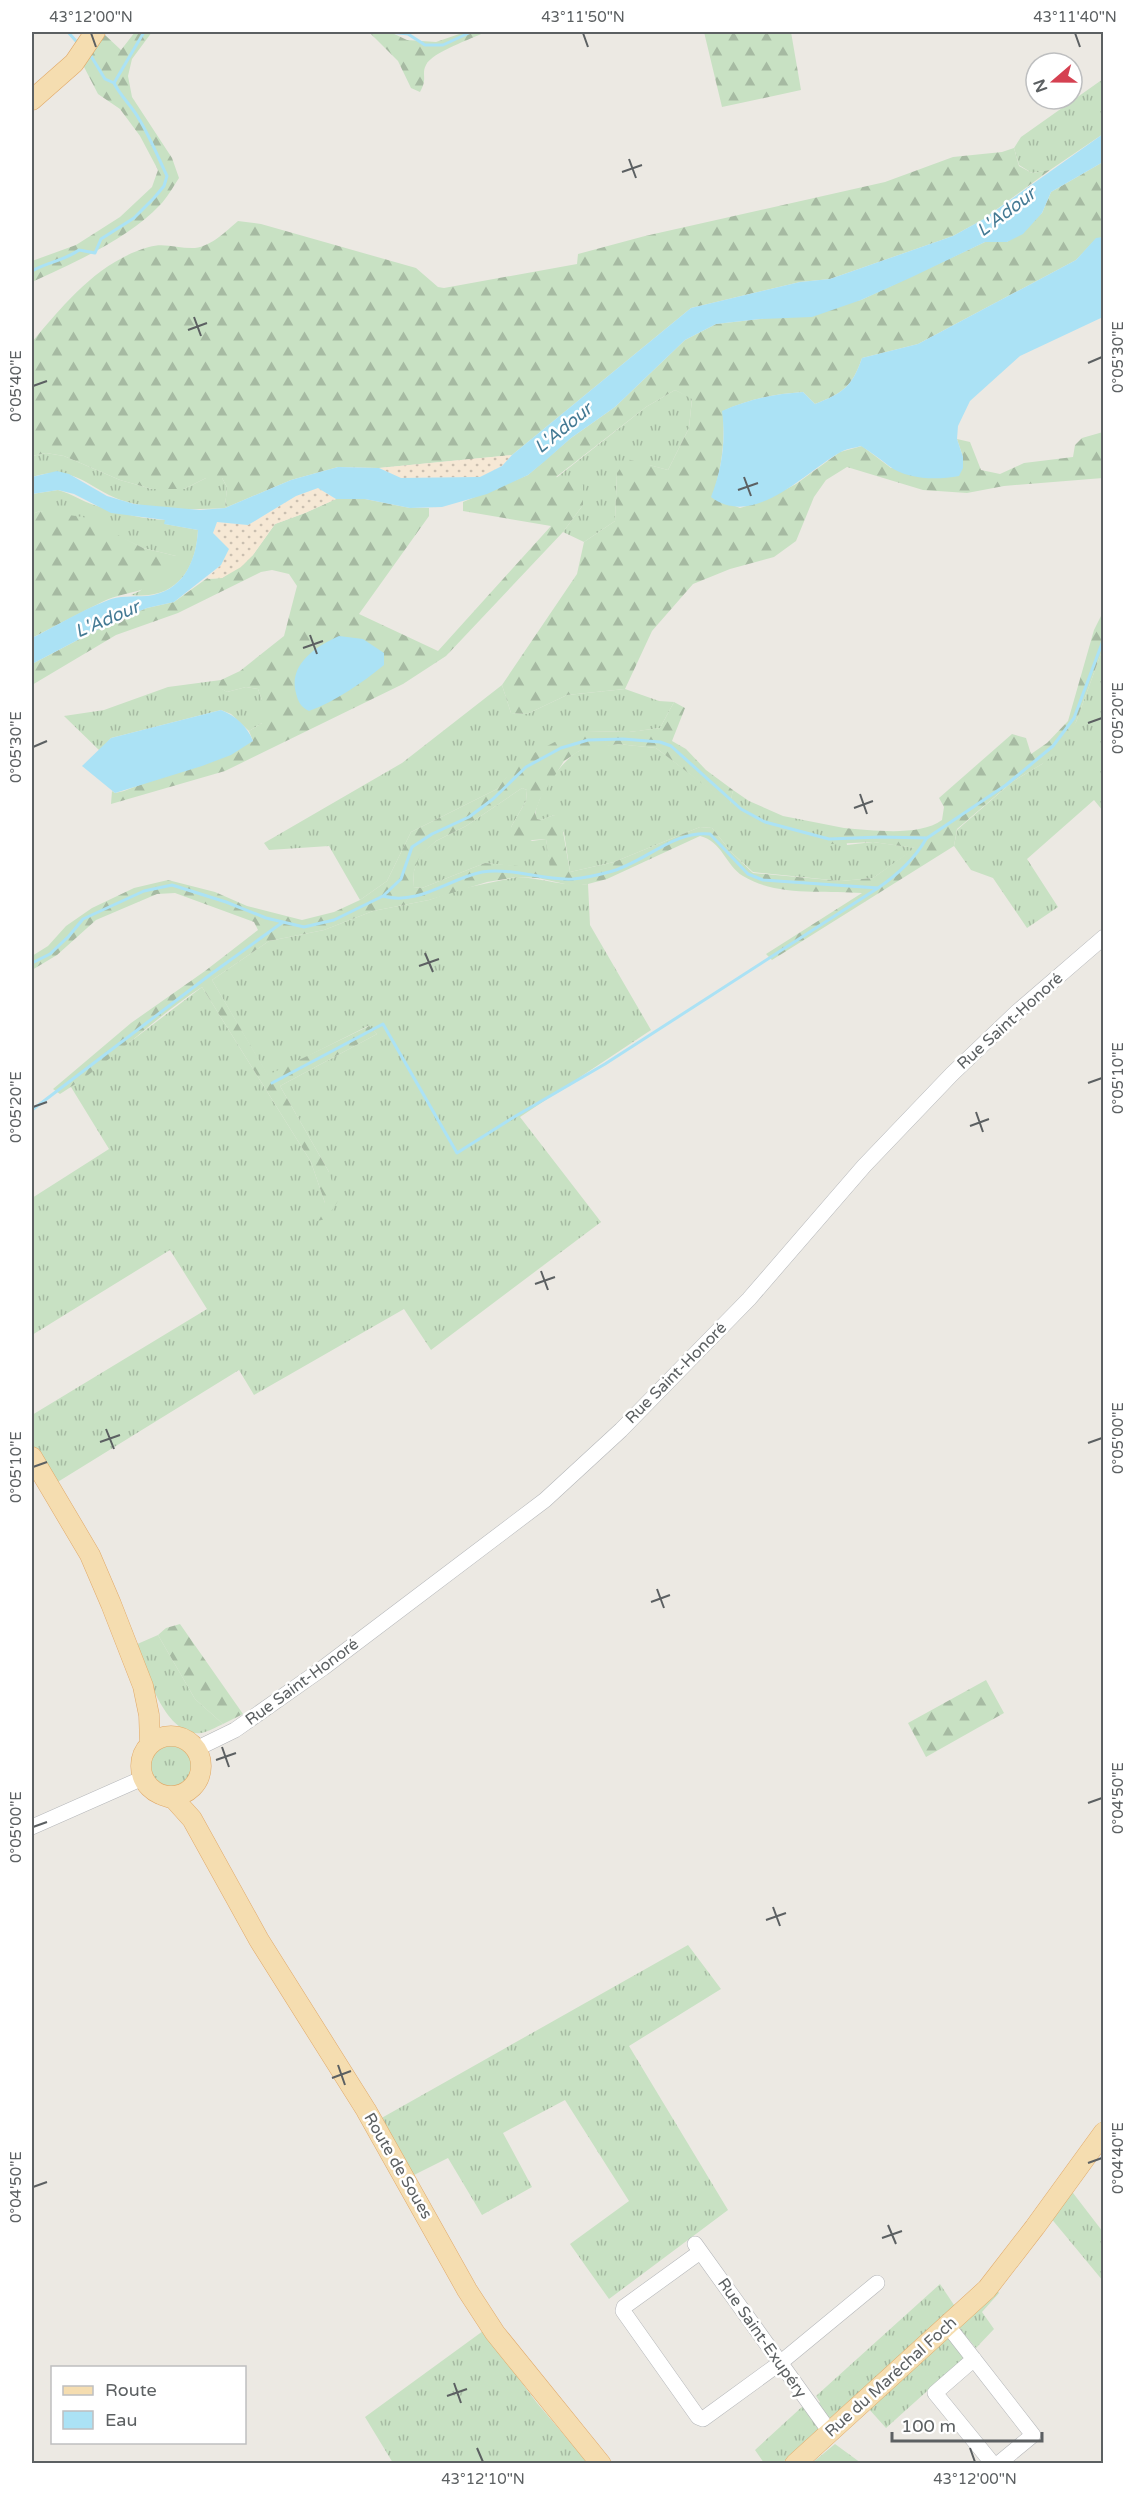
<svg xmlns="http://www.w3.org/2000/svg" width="1135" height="2495" font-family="'Varela Round',sans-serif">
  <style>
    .grass { fill: url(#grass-tufts) }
    .forest { fill: url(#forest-firs); fill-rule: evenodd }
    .sand { fill: url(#sand-dots) }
    .water { fill: #abe2f5 }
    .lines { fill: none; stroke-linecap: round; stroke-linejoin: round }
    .stream { stroke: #abe2f5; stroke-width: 3 }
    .minor-casing { stroke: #b4b6b9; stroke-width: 16 }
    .major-casing { stroke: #e1a968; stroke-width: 21 }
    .minor { stroke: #fff; stroke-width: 15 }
    .major { stroke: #f5ddb0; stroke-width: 20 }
    .ticks { fill: none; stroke: #5c6062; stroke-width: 2 }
    .labels { text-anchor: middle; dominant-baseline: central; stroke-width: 5; stroke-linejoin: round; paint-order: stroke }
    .street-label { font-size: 16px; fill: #5c6062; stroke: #fff }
    .water-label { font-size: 18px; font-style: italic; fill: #447a94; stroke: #fff }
    .neatline { fill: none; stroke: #5c6062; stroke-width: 2 }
    .ticks-label { font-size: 15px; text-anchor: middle; fill: #5c6062 }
  </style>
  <defs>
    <pattern id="grass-tufts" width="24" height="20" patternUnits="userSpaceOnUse" patternTransform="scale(1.5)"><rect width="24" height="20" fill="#c8e1c3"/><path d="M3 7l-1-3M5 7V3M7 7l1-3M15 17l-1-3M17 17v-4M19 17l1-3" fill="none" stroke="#a6baa2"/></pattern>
    <pattern id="forest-firs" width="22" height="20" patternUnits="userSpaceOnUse" patternTransform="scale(1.5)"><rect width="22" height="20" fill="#c8e1c3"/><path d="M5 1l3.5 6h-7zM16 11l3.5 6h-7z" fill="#a6baa2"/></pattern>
    <pattern id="sand-dots" width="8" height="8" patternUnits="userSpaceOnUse" patternTransform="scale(1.5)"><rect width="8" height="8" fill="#f6e8d5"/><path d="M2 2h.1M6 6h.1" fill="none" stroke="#cabfb0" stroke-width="1.8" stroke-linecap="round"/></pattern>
  </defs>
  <rect width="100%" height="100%" fill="#ece9e3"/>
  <path class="grass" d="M 1103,79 L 1103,134 L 1050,170 L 1032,173 L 1019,165 L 1014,148 L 1021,137 Z
    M 675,390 L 692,398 L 689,428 L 668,470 L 649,465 L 617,473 L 615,521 L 584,542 L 563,532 L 583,505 L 556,478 L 646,407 Z
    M 46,453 L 64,456 L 120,480 L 152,489 L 184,489 L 206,478 L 222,478 L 227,487 L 225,508 C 195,510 160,510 131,503 C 90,493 78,462 32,477 L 32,456 Z
    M 58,490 C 73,494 81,501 94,505 C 117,512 141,519 165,520 L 165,524 L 198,530 C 196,571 175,600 131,595 L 140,591 L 176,556 L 143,548 L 118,536 L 40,511 L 32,514 L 32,494 Z
    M 1103,648 L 1103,811 L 1094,800 L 1027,859 L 1058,907 L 1027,928 L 993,878 L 971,870 L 954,846 L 957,830 L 1012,782 L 1042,764 L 1076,722 Z
    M 221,680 L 219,687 L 227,692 L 246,687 L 258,689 L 262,700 L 262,723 L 249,731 L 231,714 L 221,710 L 111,738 L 100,751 L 64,716 L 104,710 L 168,687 Z
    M 502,685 L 511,713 L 527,714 L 567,695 L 625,689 L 659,701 L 674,702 L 660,728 L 629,732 L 587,731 L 507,777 L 497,789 L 411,832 L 387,881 L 360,900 L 329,846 L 269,850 L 264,843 L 402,763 Z
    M 618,744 L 656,748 L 730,804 L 733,790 L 749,801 L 783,816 L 844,828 L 847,845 L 873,842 L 916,848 L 873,878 L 841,881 L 753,872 L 732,853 L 712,828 L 700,827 L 614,862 L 570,872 L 564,833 L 554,815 L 541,820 L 536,819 C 532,801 562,761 577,752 C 588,746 606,746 618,744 Z
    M 522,788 L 527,790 L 526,801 L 511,827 L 532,841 L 546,839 L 551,870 L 485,863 L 422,888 L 413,887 L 414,871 L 419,855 L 436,841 L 466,826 Z
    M 517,877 C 541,878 564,887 588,884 L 590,925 L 651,1030 L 520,1117 L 601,1222 L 431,1350 L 404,1309 L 254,1395 L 239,1370 L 56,1483 L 32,1445 L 32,1415 L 207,1309 L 170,1250 L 32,1335 L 32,1198 L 109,1149 L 71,1087 L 202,987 L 311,1162 L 325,1203 L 326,1219 L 329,1172 L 280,1086 L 377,1034 L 368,1026 L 268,1076 L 212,980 L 269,941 L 324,930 L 373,911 L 429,900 L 460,889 Z
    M 158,1635 L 195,1699 L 223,1724 C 216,1727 208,1732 201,1733 C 165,1737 147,1672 135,1645 Z
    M150 1765a21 21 0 1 1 42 0a21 21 0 1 1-42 0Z
    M 688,1945 L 721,1989 L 629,2046 L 728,2210 L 609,2299 L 570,2244 L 629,2201 L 565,2100 L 503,2133 L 532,2187 L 482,2215 L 448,2158 L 410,2177 L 378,2120 Z
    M 1070,2189 L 1103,2232 L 1103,2281 L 1050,2217 Z
    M 940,2284 L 958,2311 L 832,2418 L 827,2417 L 816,2405 L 820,2402 L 816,2396 Z
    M 995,2288 L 999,2293 L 982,2312 L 994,2329 L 976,2348 L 958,2327 Z
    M 483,2331 L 537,2403 L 588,2463 L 393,2463 L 365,2417 Z
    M 947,2336 L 965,2357 L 886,2428 L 868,2408 Z
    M 804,2405 L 819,2428 L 817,2433 L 782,2463 L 764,2463 L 755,2450 Z
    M 835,2444 L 861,2463 L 812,2463 Z"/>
  <path class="forest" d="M 135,32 L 152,32 L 132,59 L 128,76 L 132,97 L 172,158 L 179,178 C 173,187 167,198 160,205 C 129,238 72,264 32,282 L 32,261 L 76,245 L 120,217 L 152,187 L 158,170 L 140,136 L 120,109 L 98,94 L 83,65 L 105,35 L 121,50 Z
    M 369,32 L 390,32 L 407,40 L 436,42 L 465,32 L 485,32 C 472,39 432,52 426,65 C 421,74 428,79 420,92 L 411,88 L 398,61 Z
    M 704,32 L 791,32 L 801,90 L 722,107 Z
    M 1014,148 L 1019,166 L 1032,173 L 1050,170 L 982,220 L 953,236 L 830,279 L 800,282 L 691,308 L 512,455 L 379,468 L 338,467 L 291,480 L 225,508 L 227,487 L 222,478 L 206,478 L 184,489 L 152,489 L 120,480 L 64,456 L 46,453 L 32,456 L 32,342 C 64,304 99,261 149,247 C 164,242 180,249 195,248 C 212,246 226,231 238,221 L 261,224 L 416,268 L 438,287 L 444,288 L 577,264 L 578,254 L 645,236 L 885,182 L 953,157 L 1002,152 Z
    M 1103,162 L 1103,237 L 1096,239 L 1076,260 L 918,344 L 862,358 C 852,387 843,393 815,404 L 803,392 C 774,394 749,399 723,411 C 725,441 722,469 712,497 L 740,508 L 763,501 L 796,484 L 840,452 L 862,446 L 891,468 L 963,457 L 957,439 L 970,442 L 981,470 L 1000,474 L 1024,463 L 1073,457 L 1075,445 L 1082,438 L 1103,432 L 1103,478 L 1004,486 L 967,493 L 923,490 L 847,467 L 826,480 L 814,497 L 796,541 L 774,557 L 730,569 L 693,584 L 652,631 L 625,689 L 567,695 L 527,714 L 511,713 L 502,685 L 577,574 L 584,542 L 615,521 L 617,473 L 627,459 L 668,470 L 689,428 L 692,399 L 675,390 L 646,407 L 556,477 L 583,485 L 583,505 L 563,532 L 446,656 L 403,684 L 225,771 L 111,804 L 112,791 L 115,793 L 124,791 L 253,741 L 249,731 L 262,723 L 262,700 L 258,689 L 246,687 L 227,692 L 218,687 L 221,680 L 240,671 L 284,636 L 297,586 L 289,574 L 272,570 L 261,572 L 178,613 L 116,635 L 32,685 L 32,664 L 110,623 L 147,608 L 174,602 L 206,579 L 222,578 L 253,555 L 275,524 L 305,513 L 336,499 L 365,499 L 410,508 L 429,508 L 429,516 L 359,614 L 438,651 L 551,526 L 463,511 L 463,502 L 528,475 L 571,438 L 615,407 L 685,340 L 716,324 L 760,319 L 861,300 L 985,242 L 1007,242 L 1042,213 L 1051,192 Z
    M 40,511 L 83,517 L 143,548 L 176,556 L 178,563 C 158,595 131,588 102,602 C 78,614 55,626 32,638 L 32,514 Z
    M 1103,612 L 1103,648 L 1076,722 L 1059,751 L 1042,764 L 1012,782 L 957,829 L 954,846 L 772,960 L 766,954 L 862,893 C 825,890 777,897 743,876 C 726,866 722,841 700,836 L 607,879 L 588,884 L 574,886 L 538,878 L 517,877 L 487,882 L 429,900 L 373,911 L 324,930 L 269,941 L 212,980 L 268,1075 L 369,1026 L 377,1034 L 280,1086 L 329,1172 L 338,1201 L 326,1219 L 317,1221 L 313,1217 L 325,1203 L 311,1162 L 202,987 C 152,1019 111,1063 60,1094 L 53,1089 L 131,1023 L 205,971 L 258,930 L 254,922 L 175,893 L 157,894 L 96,920 L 57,955 L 32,970 L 32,956 L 48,946 L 66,926 L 92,908 L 134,888 L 168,880 L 215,892 L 247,906 L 302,920 L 334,912 L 360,900 L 387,881 L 411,832 L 497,789 L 519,761 L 564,737 L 587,731 L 629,732 L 660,728 L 674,702 L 685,708 L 672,741 L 686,749 L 706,770 L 733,790 L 730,805 L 656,748 L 618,744 L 579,751 L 564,761 L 540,799 L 535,813 L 537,819 L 541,820 L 554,815 L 561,820 L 570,872 L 614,862 L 700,827 L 712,828 L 732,853 L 753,873 L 841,881 L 873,878 L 915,848 L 873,842 L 831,844 L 824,842 L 828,834 L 843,832 L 844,828 C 872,830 919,837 942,820 L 944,807 L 939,798 L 1012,734 L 1026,738 L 1031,754 L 1047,743 L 1068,721 L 1094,630 ZM 522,788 L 527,790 L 526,801 L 511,827 L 514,838 L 520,841 L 546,839 L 550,869 L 485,863 L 422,888 L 413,887 L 414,871 L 420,855 L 436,841 L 466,826 Z
    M 180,1624 L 243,1714 L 223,1724 L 195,1699 L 158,1635 L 166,1628 Z
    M 986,1680 L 1004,1713 L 926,1757 L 908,1723 Z"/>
  <path class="sand" d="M 512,455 L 502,466 L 480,477 L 401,478 L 379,468 Z
    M 318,488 L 336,499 L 305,513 L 275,524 L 253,555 L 241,567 L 222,578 L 206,579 L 221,565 L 228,549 L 213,533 L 217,522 L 248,525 L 296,496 Z"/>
  <path class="water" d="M 1103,134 L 1103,162 L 1051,192 L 1042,213 L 1023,234 L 1007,242 L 985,242 L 912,277 L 861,300 L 812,317 L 760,319 L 716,324 L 685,340 L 615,407 L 571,438 L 545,461 L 528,475 L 487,494 L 442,507 L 410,508 L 365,499 L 336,499 L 318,488 L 296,496 L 248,525 L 217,522 L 213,533 L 229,549 L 221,565 L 174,602 L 147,608 L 110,623 L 32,664 L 32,638 C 56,626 80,611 106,601 C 120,595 132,597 147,596 C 182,592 196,563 198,530 L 164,524 L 165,520 L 111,513 L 74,494 L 58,490 L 32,494 L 32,477 L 57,471 L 69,474 L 107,496 L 134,504 L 200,510 L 225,508 L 291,480 L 338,467 L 379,468 L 401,478 L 480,477 L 502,466 L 512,455 L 691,308 L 800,282 L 830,279 L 953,236 L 982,220 Z
    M 1103,237 L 1103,317 L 1020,356 L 970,401 L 958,426 L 957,439 L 963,457 L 963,468 L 959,476 C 937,480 908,480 889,466 C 880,459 871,452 861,446 C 854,448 845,449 839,453 C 804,473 754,529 711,497 C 722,469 726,441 722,411 C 749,399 774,394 803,392 L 815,404 C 843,393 852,387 862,358 L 918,344 L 1076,260 L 1096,238 Z
    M 339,636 L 363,639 L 384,653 L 384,665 C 362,683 336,701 309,711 C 301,707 298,702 296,693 C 288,665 316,646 339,636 Z
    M 221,710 C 236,716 247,726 253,741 L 231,755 L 202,766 L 115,793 L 82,766 L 111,738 Z"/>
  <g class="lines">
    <path class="stream" d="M 68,32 L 76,41
      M 390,32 L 408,34 L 425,45 L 443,45 L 471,32
      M 91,56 L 105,79 L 114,83
      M 32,271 C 47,262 64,261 79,250 L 95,253 L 101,239 L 134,218 L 154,198 L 164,186 L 167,176 C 158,157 150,137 139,119 C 132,106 121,97 114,83 L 144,32
      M 383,896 C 418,906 448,879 482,872 C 512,867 543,881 573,879 C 584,878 598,875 609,872 C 643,864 673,830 710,834 L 748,874 L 763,880 L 878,888 C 897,875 914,860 926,839
      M 32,963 L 50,954 L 69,936 L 83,919 L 144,891 L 172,885 L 226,902 L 266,918 L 304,927 L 334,920 L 383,896 L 401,879 L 412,847 L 432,834 L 469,817 L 493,799 L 526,767 L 561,748 L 588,740 L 623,739 L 660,742 L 671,746 L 741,809 L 765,822 L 829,839 L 881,837 L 927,838 L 1006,785 L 1053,746 L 1074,718 L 1104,638
      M 272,1083 L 383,1024 L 457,1153 L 514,1117 L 605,1064 L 878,888
      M 32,1110 L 211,974 L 283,922"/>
    <g class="minor-casing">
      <path id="minor" d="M 196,1749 L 235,1730 L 323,1668 L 545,1500 L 621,1430 L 749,1299 L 864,1166 L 952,1074 L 1017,1012 L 1104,937
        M 32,1827 L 143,1778
        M 695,2244 L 830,2432
        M 700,2252 L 624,2307 L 623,2311 L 698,2417 L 703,2419 L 780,2363 L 877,2283
        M 948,2326 L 1033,2435 L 998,2464
        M 974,2359 L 935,2393 L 993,2464"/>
    </g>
    <g class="major-casing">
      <path id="major" d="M 32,100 L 74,63 L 95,32
        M 32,1457 L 90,1555 L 111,1604 L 143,1686 L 149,1715 L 150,1744
        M141 1766a30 30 0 1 1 60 0a30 30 0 1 1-60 0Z
        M 162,1795 L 174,1799 L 192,1819 L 259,1940 L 366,2110 L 467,2290 L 495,2333 L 601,2464
        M 795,2464 L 987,2289 L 1035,2227 L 1104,2132"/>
    </g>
    <use href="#minor" class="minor"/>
    <use href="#major" class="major"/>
  </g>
  <path class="ticks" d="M 91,33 L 96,47M 583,33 L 588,47M 1075,33 L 1080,47M 629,159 L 636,178M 622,172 L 642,165M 194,317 L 201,336M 188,330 L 207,323M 1088,363 L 1102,357M 33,386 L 47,381M 744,477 L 751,496M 738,490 L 758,483M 310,635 L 317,654M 303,648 L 323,641M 1088,723 L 1102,718M 33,747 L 47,741M 860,794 L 867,814M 854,808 L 873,801M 425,953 L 433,972M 419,966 L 439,959M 1088,1083 L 1102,1078M 33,1107 L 47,1102M 976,1112 L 983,1132M 970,1126 L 989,1119M 541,1271 L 548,1290M 535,1284 L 555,1277M 106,1429 L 114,1449M 100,1442 L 120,1435M 1088,1443 L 1102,1438M 33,1467 L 47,1462M 657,1589 L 664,1608M 651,1602 L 670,1595M 222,1747 L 229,1767M 216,1760 L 236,1753M 1088,1803 L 1102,1798M 33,1827 L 47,1822M 773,1907 L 780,1926M 766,1920 L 786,1913M 338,2065 L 345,2085M 332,2078 L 351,2071M 1088,2163 L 1102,2158M 33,2187 L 47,2182M 888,2225 L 896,2244M 882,2238 L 902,2231M 454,2383 L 461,2403M 447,2396 L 467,2389M 477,2448 L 483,2462M 970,2448 L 975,2462"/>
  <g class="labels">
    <g class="street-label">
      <text transform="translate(1010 1021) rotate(-42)">Rue Saint-Honoré</text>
      <text transform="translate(676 1373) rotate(-45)">Rue Saint-Honoré</text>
      <text transform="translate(302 1682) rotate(-36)">Rue Saint-Honoré</text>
      <text transform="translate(398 2166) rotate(60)">Route de Soues</text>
      <text transform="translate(762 2338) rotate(55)">Rue Saint-Exupéry</text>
      <text transform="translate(891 2377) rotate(-42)">Rue du Maréchal Foch</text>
    </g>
    <g class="water-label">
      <text transform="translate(1006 212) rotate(-37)">L'Adour</text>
      <text transform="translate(563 428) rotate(-39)">L'Adour</text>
      <text transform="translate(107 619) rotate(-23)">L'Adour</text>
    </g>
  </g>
  <rect width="1135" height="2495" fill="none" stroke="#ffffff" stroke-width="66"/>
  <rect x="51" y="2366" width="195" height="78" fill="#ffffff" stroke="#bebfc0" stroke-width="1.5"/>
  <rect x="63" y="2386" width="30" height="9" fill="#f5ddb0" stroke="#bebfc0" stroke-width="1.5"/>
  <text x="105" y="2396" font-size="18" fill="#5c6062">Route</text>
  <rect x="63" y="2411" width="30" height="18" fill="#abe2f5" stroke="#bebfc0" stroke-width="1.5"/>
  <text x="105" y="2426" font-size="18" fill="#5c6062">Eau</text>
  <g transform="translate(1054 81) rotate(250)"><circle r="28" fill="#ffffff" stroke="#bebfc0" stroke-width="1.5"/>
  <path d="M0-4.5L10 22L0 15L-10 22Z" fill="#d54151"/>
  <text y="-9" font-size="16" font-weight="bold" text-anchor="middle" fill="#5c6062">N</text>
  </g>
  <path d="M892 2432v9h150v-9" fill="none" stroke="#5c6062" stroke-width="3"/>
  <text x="901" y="2432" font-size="18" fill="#5c6062" stroke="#ffffff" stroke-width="4.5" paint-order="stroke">100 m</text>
  <rect x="33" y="33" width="1069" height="2429" class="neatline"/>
  <g class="ticks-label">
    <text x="91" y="22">43°12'00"N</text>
    <text x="583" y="22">43°11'50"N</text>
    <text x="1075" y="22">43°11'40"N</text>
    <text transform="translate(1118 357) rotate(-90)" y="5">0°05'30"E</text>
    <text transform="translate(16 386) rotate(-90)" y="5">0°05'40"E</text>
    <text transform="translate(1118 718) rotate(-90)" y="5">0°05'20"E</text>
    <text transform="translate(16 747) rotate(-90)" y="5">0°05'30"E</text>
    <text transform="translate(1118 1078) rotate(-90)" y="5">0°05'10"E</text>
    <text transform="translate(16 1107) rotate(-90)" y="5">0°05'20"E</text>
    <text transform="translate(1118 1438) rotate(-90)" y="5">0°05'00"E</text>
    <text transform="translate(16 1467) rotate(-90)" y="5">0°05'10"E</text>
    <text transform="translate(1118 1798) rotate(-90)" y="5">0°04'50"E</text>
    <text transform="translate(16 1827) rotate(-90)" y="5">0°05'00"E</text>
    <text transform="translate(1118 2158) rotate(-90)" y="5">0°04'40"E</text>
    <text transform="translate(16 2187) rotate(-90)" y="5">0°04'50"E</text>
    <text x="483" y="2484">43°12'10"N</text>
    <text x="975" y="2484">43°12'00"N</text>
  </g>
</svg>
